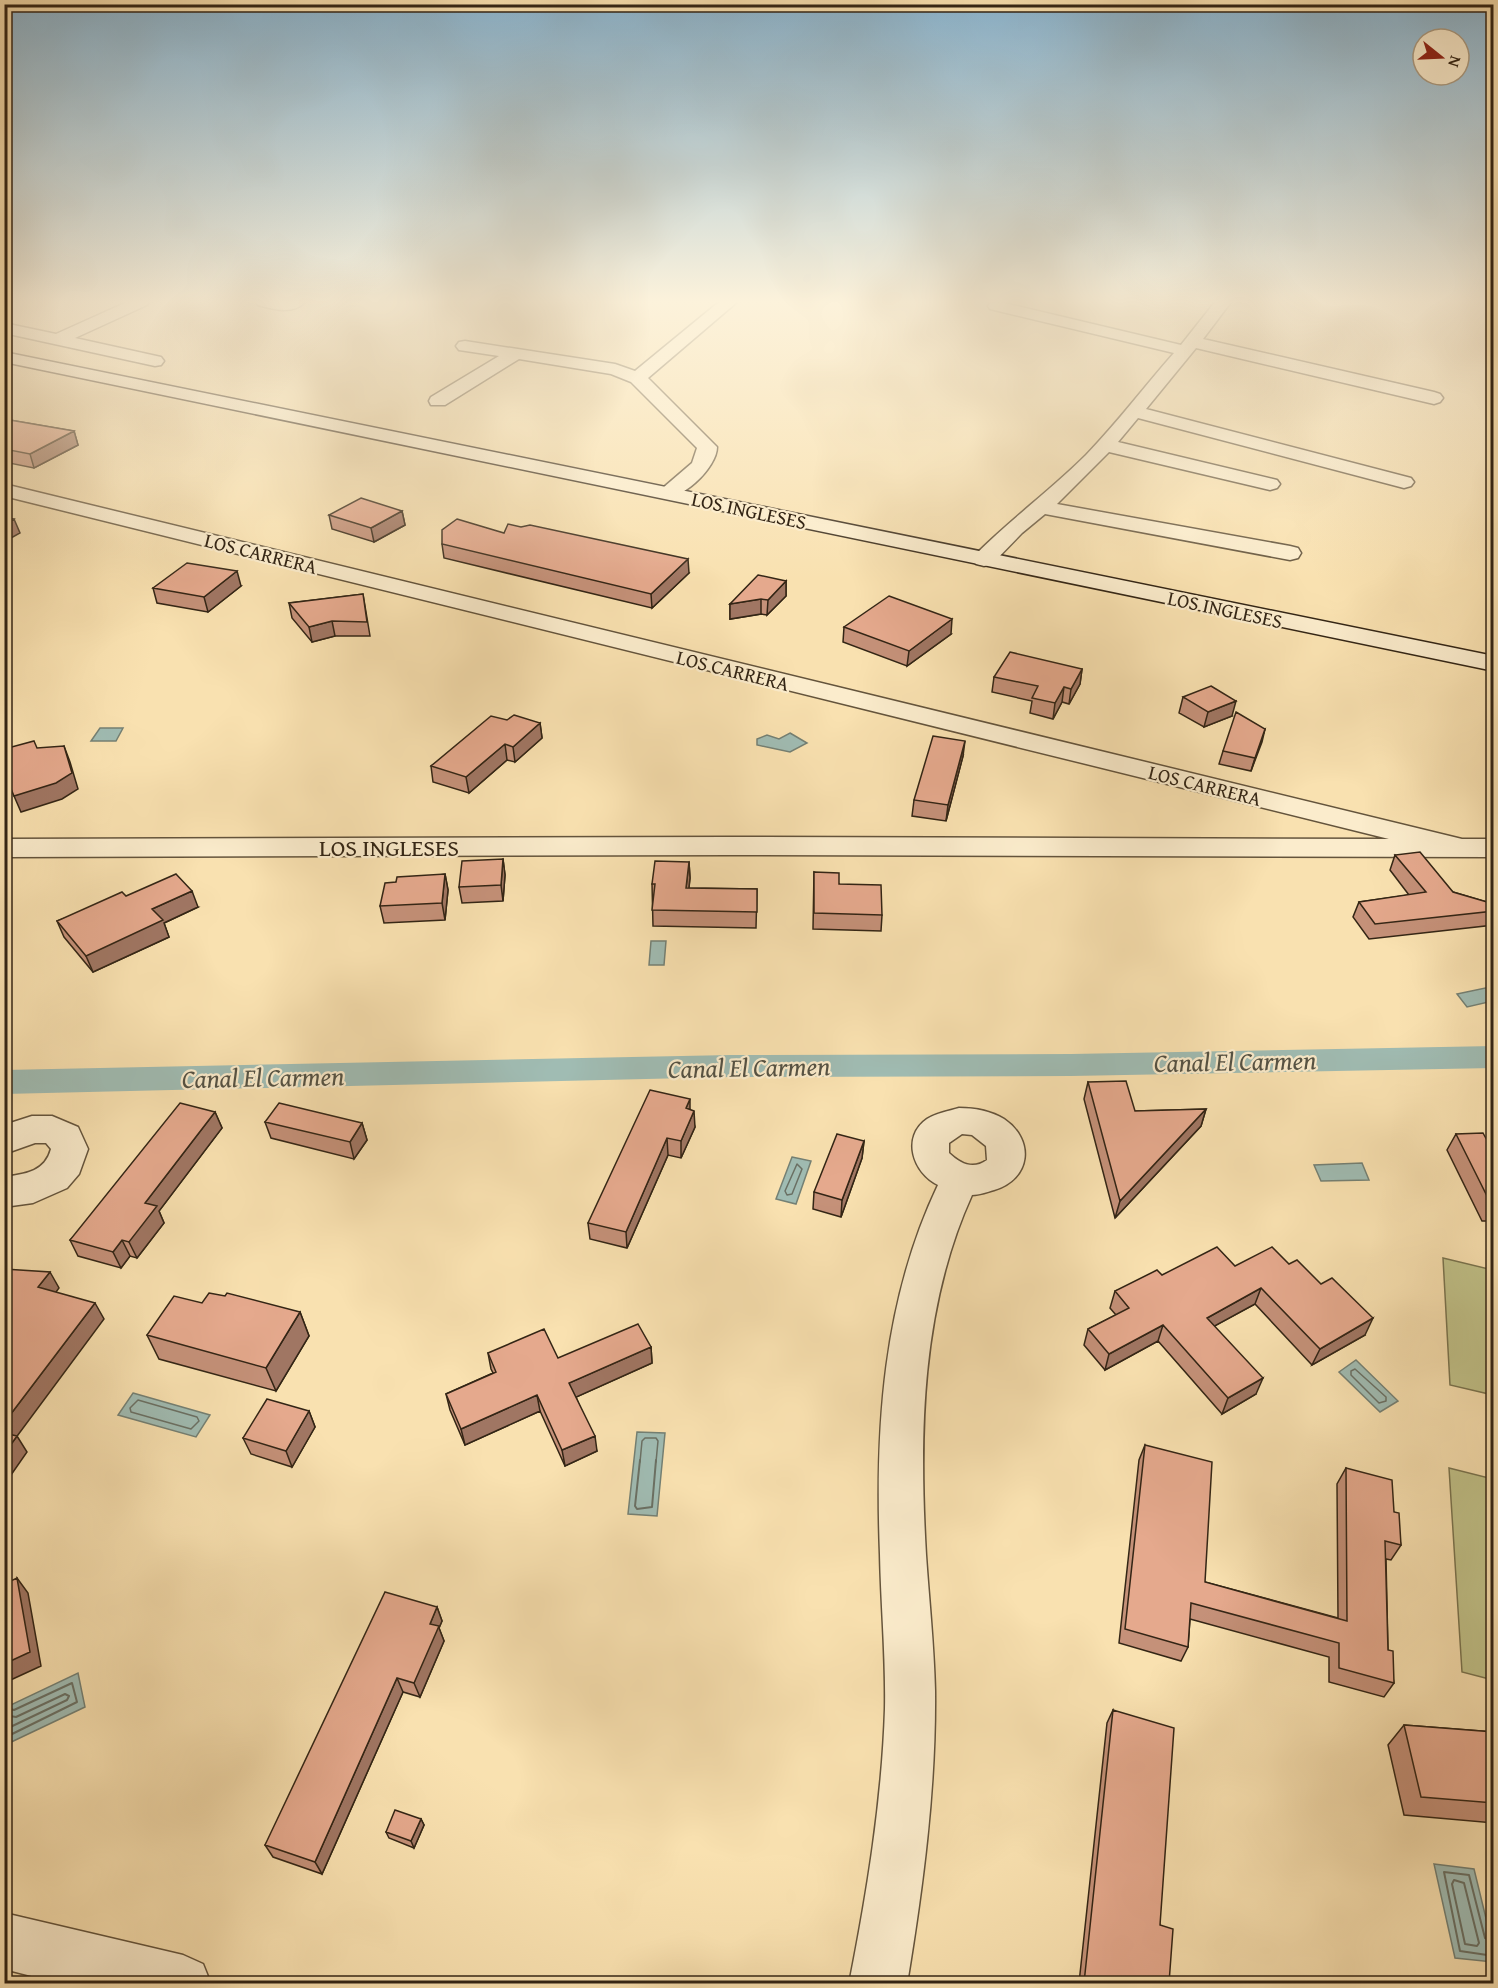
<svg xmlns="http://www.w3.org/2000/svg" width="1498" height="1988" font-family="'Gentium Book Plus',serif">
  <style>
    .green { fill: #c1c289; stroke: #7a744f; stroke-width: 1.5 }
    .water { fill: #a0bcb3; stroke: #748074; stroke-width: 1.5 }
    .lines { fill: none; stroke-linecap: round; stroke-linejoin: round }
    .shore-far1 { stroke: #6a7064; stroke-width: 1.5 }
    .shore { stroke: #6a7064; stroke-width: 2 }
    .canal { fill: #a0bcb3; fill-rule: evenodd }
    .street-casing { stroke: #64543c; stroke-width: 3 }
    .secondary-casing { stroke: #332515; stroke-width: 3 }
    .street { fill: #fbeccc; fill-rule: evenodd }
    .secondary { fill: #fbeccc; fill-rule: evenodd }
    .wall { fill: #c59179; stroke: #332515; stroke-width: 1.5 }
    .shaded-wall { fill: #a07663; stroke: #332515; stroke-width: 1.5 }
    .building { fill: #e5a98d; stroke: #332515; stroke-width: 1.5 }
    .labels { text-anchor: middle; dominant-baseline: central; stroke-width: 4.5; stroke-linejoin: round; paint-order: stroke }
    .far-street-label { font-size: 20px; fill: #332515; stroke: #fbeccc }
    .street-label { font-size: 24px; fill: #332515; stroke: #fbeccc }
    .water-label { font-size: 26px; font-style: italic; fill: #545244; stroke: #fbeccc }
  </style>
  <rect width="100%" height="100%" fill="#f9e1b0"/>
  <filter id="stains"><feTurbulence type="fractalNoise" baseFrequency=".00333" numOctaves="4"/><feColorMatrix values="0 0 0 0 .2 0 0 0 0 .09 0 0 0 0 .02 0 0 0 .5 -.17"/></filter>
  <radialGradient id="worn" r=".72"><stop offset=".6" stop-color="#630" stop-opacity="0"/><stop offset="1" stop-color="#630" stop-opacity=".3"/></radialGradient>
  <path class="green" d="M 1443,1258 L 1493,1270 L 1493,1395 L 1450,1385 Z
    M 1449,1468 L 1493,1479 L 1493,1680 L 1462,1672 Z"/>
  <path class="water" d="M 100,728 L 123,728 L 116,741 L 91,741 Z
    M 790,733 L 807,743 L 790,752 L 757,745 L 757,739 L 767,735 L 779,739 Z
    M 651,941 L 666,941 L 664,965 L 649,965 Z
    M 1490,987 L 1493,991 L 1493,1001 L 1467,1007 L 1457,994 Z
    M 792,1157 L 811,1161 L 796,1204 L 776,1199 Z
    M 1362,1163 L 1369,1180 L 1321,1181 L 1314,1165 Z
    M 1356,1360 L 1398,1401 L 1380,1412 L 1339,1372 Z
    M 133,1393 L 210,1415 L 196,1437 L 118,1415 Z
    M 637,1432 L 665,1433 L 657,1516 L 628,1514 Z
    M 78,1673 L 85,1707 L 5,1745 L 5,1694 L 9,1692 L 11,1705 Z
    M 1434,1864 L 1474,1869 L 1493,1947 L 1493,1962 L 1455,1958 Z"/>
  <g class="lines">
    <path class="shore-far1" d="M 797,1164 L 802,1169 L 792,1194 L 787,1195 L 785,1191 Z
      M 1355,1369 L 1386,1397 L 1386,1401 L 1379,1403 L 1351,1375 L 1351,1371 Z
      M 138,1400 L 197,1417 L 199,1421 L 191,1429 L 131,1412 L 130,1408 Z
      M 640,1462 L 642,1441 L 645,1438 L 656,1438 L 658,1441 L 656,1462"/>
    <path class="shore" d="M 640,1460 L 635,1506 L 637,1509 L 652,1507 L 656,1460
      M 4,1702 L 7,1708 L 14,1710 L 72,1683 L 77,1702 L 4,1738
      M 4,1715 L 16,1717 L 65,1694 L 69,1696 L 67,1700 L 4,1730
      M 1454,1880 L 1464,1883 L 1479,1943 L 1477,1946 L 1465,1944 L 1452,1884 Z
      M 1494,1942 L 1485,1938 L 1469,1875 L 1444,1872 L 1460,1951 L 1494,1956"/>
    <path class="canal" d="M 1494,1046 L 1494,1068 L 1071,1076 L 731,1077 L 4,1094 L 4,1070 L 731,1055 L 1071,1054 Z"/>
    <g class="street-casing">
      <path id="street" d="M 127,302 L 149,302 L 147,305 L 75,338 L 161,357 L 164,361 L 161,365 L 155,366 L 4,333 L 4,323 L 56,334 Z
        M 256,302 L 305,302 C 293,315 273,309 258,305 Z
        M 719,302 L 737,302 L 648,378 L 717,447 C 717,468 680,503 660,497 L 657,493 L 692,463 L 697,448 L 631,382 L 611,374 L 519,359 L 445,405 L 431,405 L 429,401 L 431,397 L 499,356 L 459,350 L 456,346 L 459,342 L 465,341 L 615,364 L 635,371 Z
        M 1000,302 L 1181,345 L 1215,302 L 1231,302 L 1203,339 L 1434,392 L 1440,394 L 1443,398 L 1440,402 L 1434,404 L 1196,348 L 1146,409 L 1411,478 L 1414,482 L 1411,486 L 1404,488 L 1138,418 L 1118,442 L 1277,480 L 1280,484 L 1277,488 L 1270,490 L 1109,452 L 1057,504 L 1290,546 L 1298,548 L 1301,553 L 1298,558 L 1290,560 L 1045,514 L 1022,533 L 992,564 L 984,566 L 976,564 L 973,559 L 976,554 C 1011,519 1051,490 1086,455 C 1117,423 1144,387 1174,353 L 990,309 L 988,306 L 990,303 Z
        M 4,484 L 1462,839 L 1494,839 L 1494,857 L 730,855 L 4,857 L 4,839 L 730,837 L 1389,839 L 4,496 Z
        M 959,1108 C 974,1108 991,1111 1004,1119 C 1035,1140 1031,1179 994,1190 C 987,1192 979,1195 972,1195 C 921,1307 919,1434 926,1555 C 929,1600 934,1645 935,1691 C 936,1789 923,1887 907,1984 L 849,1984 C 867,1893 882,1801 885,1709 C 886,1657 881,1606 880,1554 C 875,1427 883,1301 938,1185 C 913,1173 901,1137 927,1119 C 936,1113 949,1111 959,1108 ZM 962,1134 L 972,1135 L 986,1146 L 987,1160 C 973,1170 961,1164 949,1153 L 949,1143 Z
        M 32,1116 L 52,1116 L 78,1127 L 88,1149 L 79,1174 L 67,1188 L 33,1203 L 4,1207 L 4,1177 C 25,1174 45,1172 51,1149 L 46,1143 L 35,1143 L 4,1154 L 4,1125 Z
        M 4,1913 L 183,1955 L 203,1964 L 211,1984 L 63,1984 L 4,1969 Z"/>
    </g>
    <g class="secondary-casing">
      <path id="secondary" d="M 4,352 L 1494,656 L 1494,671 L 4,362 Z"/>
    </g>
    <use href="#street" class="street"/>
    <use href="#secondary" class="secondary"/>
  </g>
  <path class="wall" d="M 4,419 L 74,431 L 78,445 L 34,468 L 4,462 Z
    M 402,511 L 405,525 L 374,542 L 332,529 L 329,515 Z
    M 504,533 L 689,573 L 652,608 L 444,558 L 442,544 Z
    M 786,581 L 786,596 L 767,615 L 761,614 L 730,619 L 730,604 Z
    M 241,586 L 208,612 L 157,603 L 153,588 Z
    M 363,594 L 370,636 L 335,636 L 312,642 L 292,618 L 289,603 Z
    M 844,627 L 951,634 L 907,666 L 843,642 Z
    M 1082,669 L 1080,684 L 1069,704 L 1062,702 L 1053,719 L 1030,713 L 1032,701 L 992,692 L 994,677 Z
    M 1183,697 L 1232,716 L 1204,727 L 1179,713 Z
    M 507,720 L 540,723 L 542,738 L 515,762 L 507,760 L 469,793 L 433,782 L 431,766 Z
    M 1265,729 L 1251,771 L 1219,764 L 1223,751 Z
    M 963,756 L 946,821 L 912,816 L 914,800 Z
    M 1395,855 L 1453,892 L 1494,904 L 1494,925 L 1369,939 L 1353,917 L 1359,902 L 1409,895 L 1390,870 Z
    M 503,859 L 505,875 L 503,901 L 462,903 L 459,887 Z
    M 689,862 L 690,878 L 689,888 L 757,889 L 756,928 L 653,926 L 652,884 Z
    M 814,872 L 839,884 L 882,915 L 881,931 L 813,929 Z
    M 445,874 L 448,890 L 445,920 L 384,923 L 380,906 L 396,882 Z
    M 126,896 L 198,907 L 164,923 L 169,937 L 93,972 L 64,937 L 57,921 Z
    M 1088,1082 L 1135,1111 L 1206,1109 L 1201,1126 L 1115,1218 L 1084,1099 Z
    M 690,1110 L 695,1127 L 681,1158 L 668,1155 L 627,1248 L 590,1239 L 588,1223 Z
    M 215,1112 L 222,1128 L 159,1211 L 164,1223 L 137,1258 L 130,1256 L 121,1268 L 78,1256 L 70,1240 Z
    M 265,1122 L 362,1123 L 367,1140 L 354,1159 L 271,1138 Z
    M 1456,1134 L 1494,1153 L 1494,1221 L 1482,1221 L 1447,1150 Z
    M 864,1141 L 862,1158 L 841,1217 L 813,1209 L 814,1192 Z
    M 1289,1264 L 1365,1335 L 1312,1365 L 1255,1304 L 1214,1326 L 1256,1394 L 1222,1414 L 1158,1341 L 1105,1370 L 1084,1345 L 1088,1329 L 1116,1315 L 1110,1308 L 1115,1291 L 1162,1275 L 1235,1266 Z
    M 202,1303 L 300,1312 L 309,1336 L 276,1391 L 159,1359 L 147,1335 Z
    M 651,1347 L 652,1363 L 576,1397 L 597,1451 L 565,1466 L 540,1411 L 465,1445 L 450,1410 L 446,1394 L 493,1373 L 491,1369 L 488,1353 L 558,1358 Z
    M 309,1411 L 315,1427 L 292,1467 L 251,1454 L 243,1438 Z
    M 1145,1445 L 1205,1582 L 1338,1618 L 1337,1484 L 1346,1468 L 1394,1512 L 1401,1545 L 1391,1560 L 1386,1559 L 1388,1650 L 1394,1683 L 1384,1697 L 1329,1682 L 1329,1657 L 1190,1619 L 1188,1647 L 1181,1661 L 1119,1643 L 1139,1460 Z
    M 437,1607 L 442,1621 L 439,1628 L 444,1641 L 420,1697 L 403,1692 L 322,1874 L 273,1857 L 265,1845 Z
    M 1113,1710 L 1160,1925 L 1169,1983 L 1079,1983 L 1107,1723 Z
    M 1404,1725 L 1494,1732 L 1494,1823 L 1404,1815 L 1388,1745 Z
    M 421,1819 L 424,1825 L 414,1848 L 389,1838 L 386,1832 Z"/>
  <path class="shaded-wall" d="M 74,431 L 78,445 L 34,468 L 30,454 Z
    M 402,511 L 405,525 L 374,542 L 371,528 Z
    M 14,519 L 20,533 L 4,542 L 4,525 Z
    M 688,559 L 689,573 L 652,608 L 651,594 Z
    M 237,571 L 241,586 L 208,612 L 204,597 Z
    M 786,581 L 786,596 L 767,615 L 768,600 Z
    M 761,599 L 761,614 L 730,619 L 730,604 Z
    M 952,619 L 951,634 L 907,666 L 909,651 Z
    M 332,621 L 335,636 L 312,642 L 309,627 Z
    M 1082,669 L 1080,684 L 1069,704 L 1071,689 Z
    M 1064,687 L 1062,702 L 1053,719 L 1055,703 Z
    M 1236,701 L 1232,716 L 1204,727 L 1208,712 Z
    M 540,723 L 542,738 L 515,762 L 513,747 Z
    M 1265,729 L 1262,742 L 1251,771 L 1255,758 Z
    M 965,741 L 963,756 L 946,821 L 948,805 Z
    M 505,744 L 507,760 L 469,793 L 466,777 Z
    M 64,746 L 70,762 L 78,789 L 62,799 L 21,812 L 14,796 Z
    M 503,859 L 505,875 L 503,901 L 501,885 Z
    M 689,862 L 690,878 L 687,904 L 686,888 Z
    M 445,874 L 448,890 L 445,920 L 442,903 Z
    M 192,891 L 198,907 L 164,923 L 169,937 L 93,972 L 86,956 L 152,909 Z
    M 690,1099 L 690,1115 L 686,1108 Z
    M 1206,1109 L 1201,1126 L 1115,1218 L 1120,1201 Z
    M 694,1111 L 695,1127 L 681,1158 L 681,1141 Z
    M 215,1112 L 222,1128 L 159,1211 L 164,1223 L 137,1258 L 129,1242 L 145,1203 Z
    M 362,1123 L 367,1140 L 354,1159 L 350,1142 Z
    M 667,1138 L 668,1155 L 627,1248 L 626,1232 Z
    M 864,1141 L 862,1158 L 841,1217 L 842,1200 Z
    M 122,1240 L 130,1256 L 121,1268 L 113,1252 Z
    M 50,1272 L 59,1288 L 48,1303 L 38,1287 Z
    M 1261,1288 L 1255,1304 L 1200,1334 L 1207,1318 Z
    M 95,1303 L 104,1319 L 9,1447 L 4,1441 L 4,1423 Z
    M 300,1312 L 309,1336 L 276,1391 L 266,1368 Z
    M 1373,1318 L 1365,1335 L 1312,1365 L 1320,1349 Z
    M 1163,1325 L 1158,1341 L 1105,1370 L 1109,1354 Z
    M 651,1347 L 652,1363 L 572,1399 L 569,1383 Z
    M 1263,1378 L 1256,1394 L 1222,1414 L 1228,1398 Z
    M 537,1395 L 540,1411 L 465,1445 L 461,1429 Z
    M 309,1411 L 315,1427 L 292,1467 L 286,1451 Z
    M 17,1436 L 27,1452 L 4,1485 L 4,1454 Z
    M 595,1436 L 597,1451 L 565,1466 L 562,1450 Z
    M 17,1578 L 28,1593 L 41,1666 L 4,1683 L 4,1664 Z
    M 437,1607 L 442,1621 L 439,1628 L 444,1641 L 420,1697 L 414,1683 L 430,1624 Z
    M 397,1678 L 403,1692 L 322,1874 L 315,1862 Z
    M 421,1819 L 424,1825 L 414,1848 L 411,1841 Z"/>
  <path class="building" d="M 4,419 L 74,431 L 30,454 L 4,449 Z
    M 361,498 L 402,511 L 371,528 L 329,515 Z
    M 4,517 L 14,519 L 4,525 Z
    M 457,519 L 504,533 L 508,524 L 521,527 L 530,525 L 688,559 L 651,594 L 442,544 L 442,530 Z
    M 187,563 L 237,571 L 204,597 L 153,588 Z
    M 758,575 L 786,581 L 768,600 L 761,599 L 730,604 Z
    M 363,594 L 367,622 L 332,621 L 309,627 L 289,603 Z
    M 889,596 L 952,619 L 909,651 L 844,627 Z
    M 1010,652 L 1082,669 L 1071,689 L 1064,687 L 1055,703 L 1032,698 L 1038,686 L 994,677 Z
    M 1211,686 L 1236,701 L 1208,712 L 1183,697 Z
    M 1236,712 L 1265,729 L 1255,758 L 1223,751 Z
    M 514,715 L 540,723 L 513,747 L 505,744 L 466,777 L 431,766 L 491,716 L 507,720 Z
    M 933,736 L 965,741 L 948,805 L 914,800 Z
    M 34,741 L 37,748 L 64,746 L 72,773 L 56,783 L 14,796 L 4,772 L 4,749 Z
    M 1420,852 L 1453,892 L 1494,904 L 1494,911 L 1375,924 L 1359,902 L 1426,892 L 1395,855 Z
    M 503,859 L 501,885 L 459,887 L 462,861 Z
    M 655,861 L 689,862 L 686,888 L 757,889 L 757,912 L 652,910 L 655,884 L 652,884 Z
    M 814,872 L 839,873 L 839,884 L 881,885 L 882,915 L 814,913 Z
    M 176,874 L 192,891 L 152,909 L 163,920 L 86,956 L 57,921 L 122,892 L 126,896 Z
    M 445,874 L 442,903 L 380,906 L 385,883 L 396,882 L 397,877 Z
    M 1126,1081 L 1135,1111 L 1206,1109 L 1120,1201 L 1088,1082 Z
    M 650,1090 L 690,1099 L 686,1108 L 694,1111 L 681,1141 L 667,1138 L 626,1232 L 588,1223 Z
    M 180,1103 L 215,1112 L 145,1203 L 157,1206 L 129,1242 L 122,1240 L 113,1252 L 70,1240 Z
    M 279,1103 L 362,1123 L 350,1142 L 265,1122 Z
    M 1483,1133 L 1494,1153 L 1494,1204 L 1491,1204 L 1456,1134 Z
    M 837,1134 L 864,1141 L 842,1200 L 814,1192 Z
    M 1217,1247 L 1235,1266 L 1272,1247 L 1289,1264 L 1297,1260 L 1321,1284 L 1332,1278 L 1373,1318 L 1320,1349 L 1261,1288 L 1207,1318 L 1263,1378 L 1228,1398 L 1163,1325 L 1109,1354 L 1088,1329 L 1129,1308 L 1115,1291 L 1157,1270 L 1162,1275 Z
    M 4,1269 L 50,1272 L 38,1287 L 95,1303 L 4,1423 Z
    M 209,1293 L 225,1296 L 227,1293 L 300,1312 L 266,1368 L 147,1335 L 174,1296 L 202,1303 Z
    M 638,1324 L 651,1347 L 569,1383 L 595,1436 L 562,1450 L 537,1395 L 461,1429 L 446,1394 L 496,1372 L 488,1353 L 544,1329 L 558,1358 Z
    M 267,1399 L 309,1411 L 286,1451 L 243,1438 Z
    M 4,1433 L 17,1436 L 4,1454 Z
    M 1145,1445 L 1212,1462 L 1205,1582 L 1347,1621 L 1346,1468 L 1392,1480 L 1394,1512 L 1399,1513 L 1401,1545 L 1385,1541 L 1388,1650 L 1393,1651 L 1394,1683 L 1339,1668 L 1339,1643 L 1191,1603 L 1188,1647 L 1125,1629 Z
    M 17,1578 L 30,1652 L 4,1664 L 4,1584 Z
    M 385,1592 L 437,1607 L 430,1624 L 439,1626 L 414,1683 L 397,1678 L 315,1862 L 265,1845 Z
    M 1113,1710 L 1174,1728 L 1160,1925 L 1173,1929 L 1169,1983 L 1084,1983 Z
    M 1404,1725 L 1494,1732 L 1494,1803 L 1421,1797 Z
    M 395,1810 L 421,1819 L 411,1841 L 386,1832 Z"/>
  <linearGradient id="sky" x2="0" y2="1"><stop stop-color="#8bb7d3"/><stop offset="0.52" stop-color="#fcf2db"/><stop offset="1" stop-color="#fcf2db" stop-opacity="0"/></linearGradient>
  <rect width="1498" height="580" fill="url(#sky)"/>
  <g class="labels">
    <g class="far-street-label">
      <text transform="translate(749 510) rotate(12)">LOS INGLESES</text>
      <text transform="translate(261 553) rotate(14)">LOS CARRERA</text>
      <text transform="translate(1225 609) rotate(12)">LOS INGLESES</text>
      <text transform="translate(733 670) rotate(14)">LOS CARRERA</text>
      <text transform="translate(1205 785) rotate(14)">LOS CARRERA</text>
    </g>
    <g class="street-label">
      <text x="389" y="847">LOS INGLESES</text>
    </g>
    <g class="water-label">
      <text transform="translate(1235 1061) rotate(-1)">Canal El Carmen</text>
      <text transform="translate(749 1067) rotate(-1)">Canal El Carmen</text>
      <text transform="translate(263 1077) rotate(-1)">Canal El Carmen</text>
    </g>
  </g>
  <rect width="1498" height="1988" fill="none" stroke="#f9e1b0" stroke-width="24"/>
  <rect x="6" y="6" width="1486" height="1976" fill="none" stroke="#332515" stroke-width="3"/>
  <rect x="12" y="12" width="1474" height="1964" fill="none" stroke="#332515" stroke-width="1.5"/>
  <g transform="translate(1441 57) rotate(108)"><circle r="28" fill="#fbeccc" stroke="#ab9c83" stroke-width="1.5"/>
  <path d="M0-4.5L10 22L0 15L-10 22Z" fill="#8f2418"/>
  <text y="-9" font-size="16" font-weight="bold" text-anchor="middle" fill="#332515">N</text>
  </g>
  <rect width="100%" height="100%" filter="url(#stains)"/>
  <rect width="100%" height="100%" fill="url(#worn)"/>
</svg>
